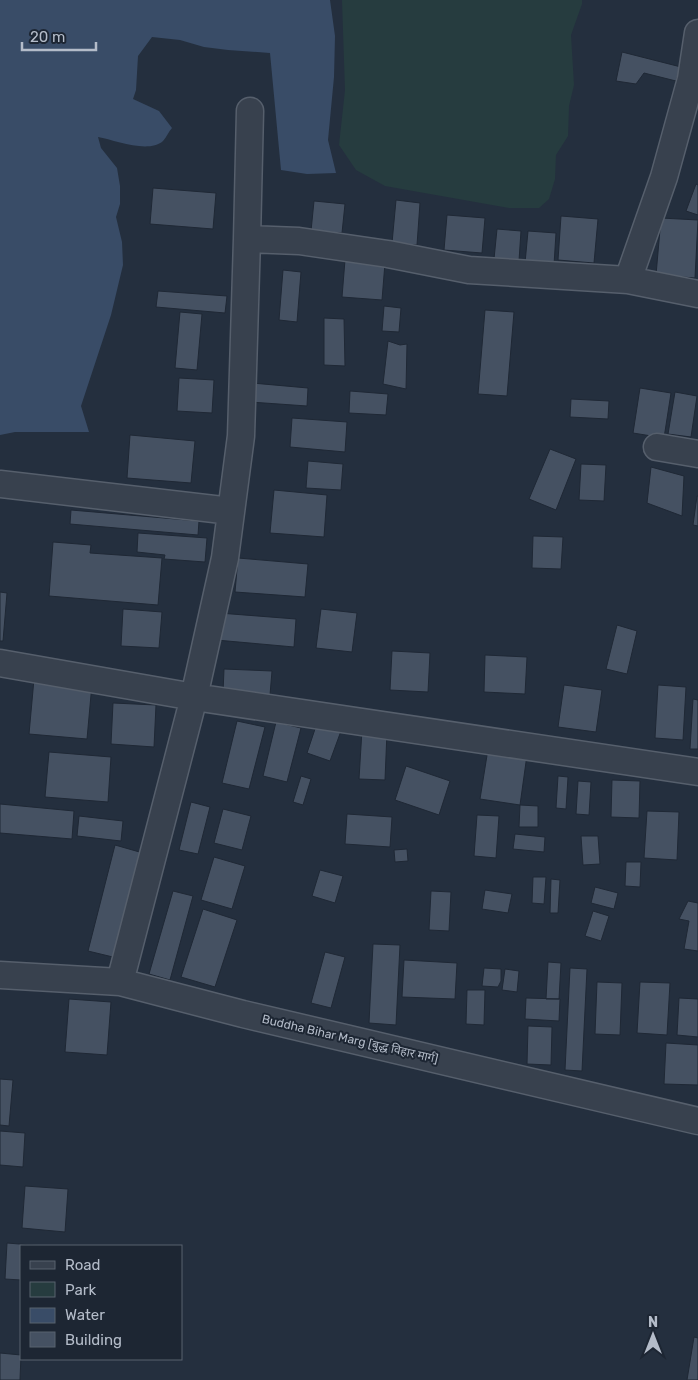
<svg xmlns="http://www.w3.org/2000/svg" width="698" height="1380" font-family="Rubik,'Noto Sans Devanagari',sans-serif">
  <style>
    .green { fill: #263c3f }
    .water { fill: #394c67 }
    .building { fill: #455162; stroke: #1f2835 }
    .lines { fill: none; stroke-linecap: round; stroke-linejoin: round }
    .minor-casing { stroke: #565f6c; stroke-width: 29 }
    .minor { stroke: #38414e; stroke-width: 26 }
    .labels { text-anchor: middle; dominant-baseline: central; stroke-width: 4; stroke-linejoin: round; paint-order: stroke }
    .street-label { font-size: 12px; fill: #b4bcc9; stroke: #1d2633 }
  </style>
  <rect width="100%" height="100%" fill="#242f3e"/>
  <path class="green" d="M 342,0 L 582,0 L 582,4 L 571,35 L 574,85 L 569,106 L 568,136 L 556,155 L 555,179 L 549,199 L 539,208 L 509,208 L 385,186 L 356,170 L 339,145 L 345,90 Z"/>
  <path class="water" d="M 0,0 L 330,0 L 335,36 L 334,77 L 328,140 L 336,173 L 307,174 L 281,170 L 270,53 L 228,50 L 204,47 L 180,40 L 152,37 L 138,56 L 136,90 L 133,99 L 159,111 L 172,128 C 168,132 167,137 163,141 C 148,154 115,140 98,137 L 101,148 L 117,168 L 120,186 L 120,204 L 116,217 L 122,242 L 123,265 L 111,315 L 81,406 L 89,432 L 15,432 L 0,435 Z"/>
  <path class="building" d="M 622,52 L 681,67 L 676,81 L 644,73 L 636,84 L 616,81 Z
    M 696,184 L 698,185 L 698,215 L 686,211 Z
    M 153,188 L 216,193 L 213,229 L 150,224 Z
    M 396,200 L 420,203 L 417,245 L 392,243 Z
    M 314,201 L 345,204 L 342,233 L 311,231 Z
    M 447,215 L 485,218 L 482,253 L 444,250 Z
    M 561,216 L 598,219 L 594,263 L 558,260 Z
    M 661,218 L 698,220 L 695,278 L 656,275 Z
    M 497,229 L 521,231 L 519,261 L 494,259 Z
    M 528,231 L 556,233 L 554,265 L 525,263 Z
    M 345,260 L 385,263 L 382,300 L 342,297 Z
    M 283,270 L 301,272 L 297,322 L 279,320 Z
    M 158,291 L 227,296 L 225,313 L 156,307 Z
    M 384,306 L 401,308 L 399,332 L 382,331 Z
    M 485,310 L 514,312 L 507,396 L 478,394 Z
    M 180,312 L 202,314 L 197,370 L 175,368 Z
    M 324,318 L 344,319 L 345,366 L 324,365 Z
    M 388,341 L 400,345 L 407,344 L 406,389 L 383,384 Z
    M 179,378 L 214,380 L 212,413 L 177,411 Z
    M 252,383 L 308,388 L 307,406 L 250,402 Z
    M 640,388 L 671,393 L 664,438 L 633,433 Z
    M 350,391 L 388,394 L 386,415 L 349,413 Z
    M 675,392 L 697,396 L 691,437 L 668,434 Z
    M 571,399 L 609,401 L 608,419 L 570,417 Z
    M 292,418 L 347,422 L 345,452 L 290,447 Z
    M 130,435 L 195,441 L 191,483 L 127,478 Z
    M 550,449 L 576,459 L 556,510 L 529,499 Z
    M 308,461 L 343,464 L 341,490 L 306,488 Z
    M 581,464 L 606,465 L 604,501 L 579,500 Z
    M 651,467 L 684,476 L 682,516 L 647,503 Z
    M 274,490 L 327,495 L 324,537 L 270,533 Z
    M 697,496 L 698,496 L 698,526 L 693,525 Z
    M 71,510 L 199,521 L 198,535 L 70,524 Z
    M 138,533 L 207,538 L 205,562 L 164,559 L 165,555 L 137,552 Z
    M 533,536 L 563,537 L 561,569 L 532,568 Z
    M 53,542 L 91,545 L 90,553 L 162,558 L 158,605 L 49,596 Z
    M 238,558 L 308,564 L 305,597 L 235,592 Z
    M 0,592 L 7,593 L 3,641 L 0,641 Z
    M 123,609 L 162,612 L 159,648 L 121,646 Z
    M 321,609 L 357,613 L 352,652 L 316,648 Z
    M 219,613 L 296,619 L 294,647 L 216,640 Z
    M 617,625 L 637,631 L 627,674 L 606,669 Z
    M 392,651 L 430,653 L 428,692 L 390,690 Z
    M 485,655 L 527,657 L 525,694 L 484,692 Z
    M 224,669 L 272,671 L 270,695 L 223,693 Z
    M 34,679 L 92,684 L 87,739 L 29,734 Z
    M 564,685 L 602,690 L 596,732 L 558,727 Z
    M 658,685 L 686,687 L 683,740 L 655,738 Z
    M 693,699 L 698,700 L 698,749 L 690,749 Z
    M 113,703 L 156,705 L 154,747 L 111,744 Z
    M 237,721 L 265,727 L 249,789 L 222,783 Z
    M 276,722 L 301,728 L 287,782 L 263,776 Z
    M 317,723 L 341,731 L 330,761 L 307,753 Z
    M 362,730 L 387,732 L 385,780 L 359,779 Z
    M 488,749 L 527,755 L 520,805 L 480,799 Z
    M 49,752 L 111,757 L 108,802 L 45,797 Z
    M 406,766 L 450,781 L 439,815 L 395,800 Z
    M 301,776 L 311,779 L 303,805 L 293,802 Z
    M 558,776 L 568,777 L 566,809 L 556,808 Z
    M 612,780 L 640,781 L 639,818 L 611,817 Z
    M 578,781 L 591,782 L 589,815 L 576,814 Z
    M 191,802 L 210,807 L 198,854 L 179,850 Z
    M 0,804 L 74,811 L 72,839 L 0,833 Z
    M 520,805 L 538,806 L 538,827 L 519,827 Z
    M 223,809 L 251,816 L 242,850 L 214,843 Z
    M 647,811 L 679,812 L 677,860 L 644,858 Z
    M 347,814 L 392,817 L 390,847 L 345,844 Z
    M 477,815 L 499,816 L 496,858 L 474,856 Z
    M 79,816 L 123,821 L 121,841 L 77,836 Z
    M 515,834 L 545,837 L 544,852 L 513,849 Z
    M 581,836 L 598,836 L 600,864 L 583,865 Z
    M 115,845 L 143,853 L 117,958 L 88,951 Z
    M 407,849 L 408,861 L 395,862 L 394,850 Z
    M 214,857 L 245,866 L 232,909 L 201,900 Z
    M 626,862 L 641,862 L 640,887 L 625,886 Z
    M 320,870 L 343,876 L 335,903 L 312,896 Z
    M 533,877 L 546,877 L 544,904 L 532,903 Z
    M 551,879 L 560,880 L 558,913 L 550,913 Z
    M 595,887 L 618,893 L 614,909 L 591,903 Z
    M 485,890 L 512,894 L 508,913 L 482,909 Z
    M 173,891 L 193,896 L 170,980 L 149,974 Z
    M 431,891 L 451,892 L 449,931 L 429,930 Z
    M 688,901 L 698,903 L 698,951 L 684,949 L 689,921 L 679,919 Z
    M 203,909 L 237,920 L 215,987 L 181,977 Z
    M 593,911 L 609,916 L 601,941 L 585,936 Z
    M 373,944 L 400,945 L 396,1025 L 369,1023 Z
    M 325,952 L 345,957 L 331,1008 L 311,1003 Z
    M 404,960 L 457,963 L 455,999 L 402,997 Z
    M 548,962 L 561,963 L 559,999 L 546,999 Z
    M 484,968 L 501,969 L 501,981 L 498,987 L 482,986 Z
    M 570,968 L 587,969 L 582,1071 L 565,1070 Z
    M 505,969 L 519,971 L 517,992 L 502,990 Z
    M 597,982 L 622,983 L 620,1035 L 595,1034 Z
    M 640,982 L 670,983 L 667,1035 L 637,1033 Z
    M 467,990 L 485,990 L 484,1025 L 466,1024 Z
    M 526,998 L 560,999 L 559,1021 L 525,1019 Z
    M 679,998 L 698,999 L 698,1037 L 677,1035 Z
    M 69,999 L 111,1002 L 107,1055 L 65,1052 Z
    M 528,1026 L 552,1027 L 551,1065 L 527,1064 Z
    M 666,1043 L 698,1045 L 698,1085 L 664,1084 Z
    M 0,1079 L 13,1080 L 9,1126 L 0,1125 Z
    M 0,1131 L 25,1133 L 23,1167 L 0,1165 Z
    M 25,1186 L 68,1189 L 65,1232 L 22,1228 Z
    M 7,1243 L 44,1246 L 21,1246 L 21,1280 L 5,1279 Z
    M 694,1337 L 698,1338 L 698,1380 L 687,1380 Z
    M 0,1353 L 21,1355 L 20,1380 L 0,1380 Z"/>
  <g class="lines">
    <g class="minor-casing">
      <path id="minor" d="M 247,239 L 250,111
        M 628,280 L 664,177 L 691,79 L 698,33
        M 657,447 L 698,454
        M 0,484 L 231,511
        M 0,663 L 194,697 L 698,772
        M 0,975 L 120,982 L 243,1014 L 698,1121
        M 120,982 L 194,697 L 225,558 L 241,436 L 247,239 L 299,241 L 388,254 L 469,270 L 628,280 L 698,294"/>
    </g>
    <use href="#minor" class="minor"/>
  </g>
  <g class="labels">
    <g class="street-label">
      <text transform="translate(350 1039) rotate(13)">Buddha Bihar Marg [बुद्ध विहार मार्ग]</text>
    </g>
  </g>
  <rect x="20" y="1245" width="162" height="115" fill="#1d2633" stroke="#59626f"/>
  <rect x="30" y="1261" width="25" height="8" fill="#38414e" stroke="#59626f"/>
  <text x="65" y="1270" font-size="15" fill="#b4bcc9">Road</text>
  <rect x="30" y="1282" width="25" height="15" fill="#263c3f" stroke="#59626f"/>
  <text x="65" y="1295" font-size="15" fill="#b4bcc9">Park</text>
  <rect x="30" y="1308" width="25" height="15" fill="#394c67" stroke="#59626f"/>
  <text x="65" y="1320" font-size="15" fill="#b4bcc9">Water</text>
  <rect x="30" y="1332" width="25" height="15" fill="#455162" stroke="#59626f"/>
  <text x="65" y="1345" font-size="15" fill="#b4bcc9">Building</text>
  <g transform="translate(653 1335)" stroke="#1d2633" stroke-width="4" paint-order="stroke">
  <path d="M0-4L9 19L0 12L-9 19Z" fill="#b4bcc9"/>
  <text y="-8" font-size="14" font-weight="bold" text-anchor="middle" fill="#b4bcc9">N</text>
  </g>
  <path d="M22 42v8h74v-8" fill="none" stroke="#b4bcc9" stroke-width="2.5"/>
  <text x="30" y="42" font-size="15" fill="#b4bcc9" stroke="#1d2633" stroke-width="4" paint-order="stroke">20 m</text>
</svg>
